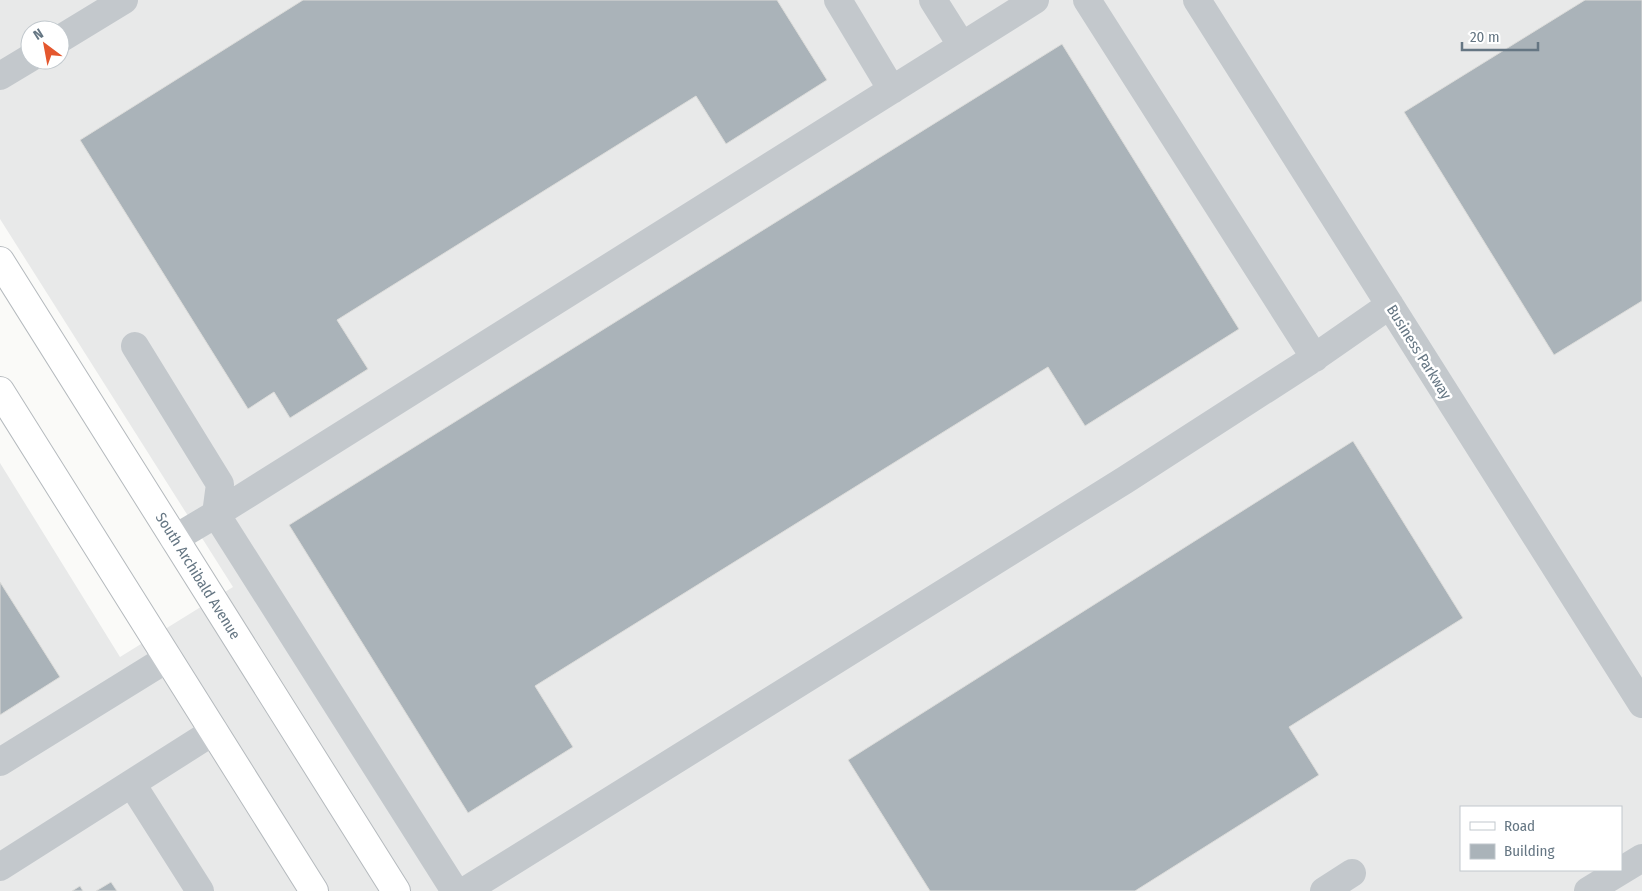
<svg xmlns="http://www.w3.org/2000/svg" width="1642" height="891" font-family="'Fira Sans Condensed',sans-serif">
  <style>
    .built { fill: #e8e9e9; fill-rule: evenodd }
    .building { fill: #aab3b9; stroke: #dcdcda }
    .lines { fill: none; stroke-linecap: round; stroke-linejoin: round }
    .major-casing { stroke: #b5babe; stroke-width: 30 }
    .minor { stroke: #c3c8cc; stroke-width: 28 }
    .major { stroke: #fff; stroke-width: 28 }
    .labels { text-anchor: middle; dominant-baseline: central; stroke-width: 5; stroke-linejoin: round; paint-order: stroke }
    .street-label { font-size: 15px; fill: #657683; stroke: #fff }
  </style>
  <rect width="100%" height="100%" fill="#fafaf8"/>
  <path class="built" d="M 0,0 L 1642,0 L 1642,891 L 0,891 L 0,463 L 120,657 L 233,587 L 0,219 ZM 30,30 L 60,30 L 60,60 L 30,60 ZM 1461,807 L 1621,807 L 1621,870 L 1461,870 Z"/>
  <path class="building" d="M 303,0 L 777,0 L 827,80 L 726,144 L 696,96 L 337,320 L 368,369 L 290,418 L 274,392 L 248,409 L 80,140 Z
    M 1585,0 L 1642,0 L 1642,301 L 1554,355 L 1404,112 Z
    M 1062,44 L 1239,329 L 1085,426 L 1048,367 L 535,686 L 573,747 L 468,813 L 289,525 Z
    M 1353,441 L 1463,618 L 1289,727 L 1319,775 L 1135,891 L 930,891 L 848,760 Z
    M 0,582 L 60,677 L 0,715 Z
    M 111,882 L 117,891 L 96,891 Z
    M 80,886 L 83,891 L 72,891 Z"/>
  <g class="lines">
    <g class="major-casing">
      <path id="major" d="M 0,261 L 396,891
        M 0,391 L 314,891"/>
    </g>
    <path class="minor" d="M 838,0 L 892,90
      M 933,0 L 962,46
      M 1087,0 L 1315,358
      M 1197,0 L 1642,704
      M 60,39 L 124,0
      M 0,76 L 30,58
      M 135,346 L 220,484 L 216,514
      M 216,514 L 1035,0
      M 174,539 L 216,514 L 455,891
      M 0,762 L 168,658
      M 132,784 L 200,891
      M 0,867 L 214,731
      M 465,891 L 1125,480 L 1308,362 L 1390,305
      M 1324,891 L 1352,873
      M 1588,891 L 1642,858"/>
    <use href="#major" class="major"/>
  </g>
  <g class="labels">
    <g class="street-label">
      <text transform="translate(1419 352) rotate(58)">Business Parkway</text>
      <text transform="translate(198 576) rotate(58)">South Archibald Avenue</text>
    </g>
  </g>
  <rect x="1460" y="806" width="162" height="65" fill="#ffffff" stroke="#c1c8cd"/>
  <rect x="1470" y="822" width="25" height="8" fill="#ffffff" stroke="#c1c8cd"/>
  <text x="1504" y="831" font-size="15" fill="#657683">Road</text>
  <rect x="1470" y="844" width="25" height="15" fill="#aab3b9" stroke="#c1c8cd"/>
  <text x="1504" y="856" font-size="15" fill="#657683">Building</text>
  <g transform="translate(45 45) rotate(328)"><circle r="24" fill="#ffffff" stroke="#c1c8cd"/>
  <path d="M0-4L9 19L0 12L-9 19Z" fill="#e4572e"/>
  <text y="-8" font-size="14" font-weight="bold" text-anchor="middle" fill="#657683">N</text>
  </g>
  <path d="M1462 42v8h76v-8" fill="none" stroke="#657683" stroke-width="2.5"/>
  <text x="1470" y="42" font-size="15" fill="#657683" stroke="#ffffff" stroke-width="4" paint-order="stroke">20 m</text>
</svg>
